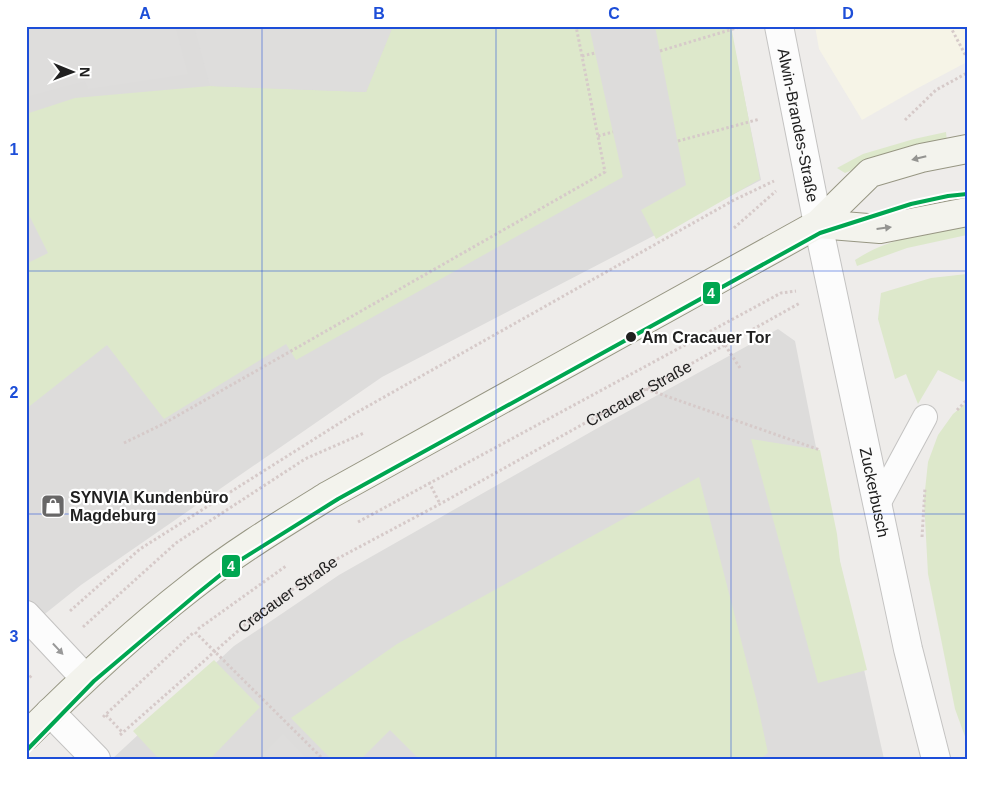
<svg xmlns="http://www.w3.org/2000/svg" width="993" height="785" font-family="Arial,sans-serif">
  <style>
    .residential { fill: #dddcdb }
    .education { fill: #f6f4e7 }
    .grass { fill: #dde8cb }
    .parking { fill: #dedddc }
    .lines { fill: none; stroke-linecap: round; stroke-linejoin: round }
    .service-casing { stroke: #c4c3c2; stroke-width: 26 }
    .minor-casing { stroke: #c4c3c2; stroke-width: 30 }
    .secondary-casing { stroke: #979683; stroke-width: 30 }
    .path { stroke: #d6cac9; stroke-width: 3; stroke-dasharray: 2.5 2.5; stroke-linecap: butt }
    .service { stroke: #fcfcfc; stroke-width: 24 }
    .minor { stroke: #fcfcfc; stroke-width: 28 }
    .secondary { stroke: #f3f3ed; stroke-width: 28 }
    .tram-1-casing { stroke: #fff; stroke-width: 8 }
    .tram-1 { stroke: #00a651; stroke-width: 4 }
    .oneway { fill: #949491 }
    .oneway2 { fill: #999 }
    .grid { fill: none; stroke: #1d4ed8; stroke-width: 1; stroke-opacity: 0.55 }
    .stop-dot { fill: #202020; stroke: #fff; stroke-width: 2 }
    .labels { text-anchor: middle; dominant-baseline: central; stroke-width: 4.5; stroke-linejoin: round; paint-order: stroke }
    .street-label { font-size: 16px; fill: #202020; stroke: #fff }
    .stop-label { font-size: 16px; font-weight: bold; fill: #202020; stroke: #fff; text-anchor: start }
    .poi-label { font-size: 16px; font-weight: bold; fill: #202020; stroke: #fff; text-anchor: start }
    .line-badge { stroke: #fff; stroke-width: 2 }
    .badge-label { font-size: 14px; text-anchor: middle; font-weight: bold; fill: #fff }
    .neatline { fill: none; stroke: #1d4ed8; stroke-width: 2 }
    .grid-label { font-size: 16px; text-anchor: middle; font-weight: bold; fill: #1d4ed8 }
  </style>
  <rect width="100%" height="100%" fill="#eeecea"/>
  <path class="residential" d="M 26,26 L 730,26 L 761,180 L 382,377 L 81,585 L 26,629 Z
    M 778,329 L 795,341 L 829,513 L 884,759 L 112,759 L 234,646 L 339,575 L 603,425 Z"/>
  <path class="education" d="M 815,26 L 967,26 L 967,62 L 918,88 L 862,120 L 819,49 Z"/>
  <path class="grass" d="M 393,26 L 589,26 L 623,177 L 296,360 L 286,344 L 164,419 L 107,345 L 26,409 L 26,264 L 48,253 L 26,209 L 26,114 L 75,98 L 210,86 L 366,92 Z
    M 655,26 L 731,26 L 760,179 L 656,239 L 641,210 L 686,185 Z
    M 946,132 L 947,142 L 867,164 L 845,173 L 837,168 L 863,154 L 914,139 Z
    M 967,226 L 967,235 L 907,248 L 857,266 L 855,260 C 888,238 929,233 967,226 Z
    M 967,274 L 967,378 L 963,382 L 938,370 L 918,404 L 906,374 L 895,379 L 878,319 L 881,293 L 931,278 Z
    M 967,402 L 967,742 L 955,709 L 928,574 L 924,500 L 928,462 L 938,435 L 953,414 Z
    M 751,439 L 820,450 L 837,534 L 840,561 L 867,670 L 818,683 Z
    M 699,477 L 757,702 L 768,753 L 760,759 L 419,759 L 390,730 L 361,759 L 331,759 L 291,718 L 397,644 Z
    M 214,660 L 260,707 L 210,759 L 159,759 L 133,731 Z"/>
  <path class="parking" d="M 26,26 L 175,26 L 188,74 L 88,89 L 85,81 L 26,97 Z
    M 194,26 L 393,26 L 366,92 L 210,86 Z
    M 283,734 L 307,759 L 258,759 Z"/>
  <g class="lines">
    <g class="service-casing">
      <path id="service" d="M 878,504 L 925,417"/>
    </g>
    <g class="minor-casing">
      <g id="minor">
        <path id="s2" d="M 779,26 L 818,224 L 908,649 L 936,759"/>
        <path d="M 26,615 L 85,678"/>
        <path d="M 50,712 L 96,759"/>
      </g>
    </g>
    <g class="secondary-casing">
      <path id="secondary" d="M 818,224 L 880,229 L 967,212
        M 26,736 C 78,684 132,633 190,588 C 234,553 282,524 329,495 L 818,224 L 870,173 L 921,158 L 967,149"/>
    </g>
    <g class="path">
      <path d="M 950,26 L 967,58"/>
      <path d="M 660,51 L 743,26"/>
      <path d="M 582,56 L 595,53"/>
      <path d="M 905,120 L 936,90 L 967,73"/>
      <path d="M 598,136 L 613,132"/>
      <path d="M 678,141 L 760,119"/>
      <path d="M 734,228 L 776,191"/>
      <path d="M 725,345 L 740,368"/>
      <path d="M 646,389 L 820,450"/>
      <path d="M 957,410 L 967,400"/>
      <path d="M 124,443 L 163,424 L 605,172 L 576,26"/>
      <path d="M 429,482 L 440,504"/>
      <path d="M 358,522 L 781,293 L 796,291"/>
      <path d="M 922,537 L 925,488"/>
      <path d="M 70,611 L 140,549 L 354,414 L 734,200 L 774,181"/>
      <path d="M 83,627 L 176,543 L 305,459 L 364,433"/>
      <path d="M 198,629 L 286,566"/>
      <path d="M 195,632 L 323,759"/>
      <path d="M 26,681 L 33,674"/>
      <path d="M 106,715 L 123,733"/>
      <path d="M 103,717 L 193,633"/>
      <path id="s1" d="M 120,735 L 255,616 L 333,561 L 440,504 L 800,303"/>
    </g>
    <use href="#service" class="service"/>
    <use href="#minor" class="minor"/>
    <use href="#secondary" class="secondary"/>
    <g class="tram-1-casing">
      <path id="tram-1" d="M 26,751 L 94,681 L 198,593 L 234,564 L 338,499 L 820,233 L 911,204 L 948,196 L 967,194"/>
    </g>
    <use href="#tram-1" class="tram-1"/>
  </g>
  <defs><path id="oneway-solid" d="M-6-.8H1V-3.2L6.5 0L1 3.2V.8H-6Z" transform="scale(1.25)"/></defs>
  <g class="oneway">
    <use href="#oneway-solid" transform="translate(919 158) rotate(166)"/>
    <use href="#oneway-solid" transform="translate(884 228) rotate(-7)"/>
  </g>
  <use class="oneway2" href="#oneway-solid" transform="translate(58 649) rotate(47)"/>
  <path class="grid" d="M 262,26 L 262,759M 496,26 L 496,759M 731,26 L 731,759M 26,271 L 967,271M 26,514 L 967,514"/>
  <defs>
    <g id="shop-square" transform="scale(1.25)"><rect x="-9" y="-9" width="18" height="18" rx="4" fill="#686767" stroke="#fff"/><path d="M-5-2.5h2.3a2.7 3.5 0 0 1 5.4 0H5L5.5 6h-11ZM-1.5-2.5h3a1.5 2.3 0 0 0-3 0Z" fill="#fff"/></g>
  </defs>
  <g fill-rule="evenodd">
    <use href="#shop-square" x="53" y="506"/>
  </g>
  <circle class="stop-dot" cx="631" cy="337" r="6"/>
  <g class="labels">
    <g class="street-label">
      <text stroke="none"><textPath href="#s2" startOffset="101">Alwin-Brandes-Straße</textPath></text>
      <text stroke="none"><textPath href="#s1" startOffset="624">Cracauer Straße</textPath></text>
      <text stroke="none"><textPath href="#s2" startOffset="476">Zuckerbusch</textPath></text>
      <text stroke="none"><textPath href="#s1" startOffset="219">Cracauer Straße</textPath></text>
    </g>
    <g class="stop-label">
      <text x="642" y="337">Am Cracauer Tor</text>
    </g>
    <g class="poi-label">
      <text x="70" y="497">SYNVIA Kundenbüro<tspan x="70" dy="18">Magdeburg</tspan></text>
    </g>
  </g>
  <g class="line-badge">
    <rect x="702" y="281" width="19" height="24" rx="5" fill="#00a651"/>
    <rect x="221" y="554" width="20" height="24" rx="5" fill="#00a651"/>
  </g>
  <g class="badge-label">
    <text x="711" y="298">4</text>
    <text x="231" y="571">4</text>
  </g>
  <rect width="993" height="785" fill="none" stroke="#ffffff" stroke-width="55"/>
  <g transform="translate(72 72) rotate(91)" stroke="#ffffff" stroke-width="4" paint-order="stroke">
  <path d="M0-4L9 19L0 12L-9 19Z" fill="#202020"/>
  <text y="-8" font-size="14" font-weight="bold" text-anchor="middle" fill="#202020">N</text>
  </g>
  <rect x="28" y="28" width="938" height="730" class="neatline"/>
  <g class="grid-label">
    <text x="145" y="19">A</text>
    <text x="379" y="19">B</text>
    <text x="614" y="19">C</text>
    <text x="848" y="19">D</text>
    <text x="14" y="155">1</text>
    <text x="14" y="398">2</text>
    <text x="14" y="642">3</text>
  </g>
</svg>
